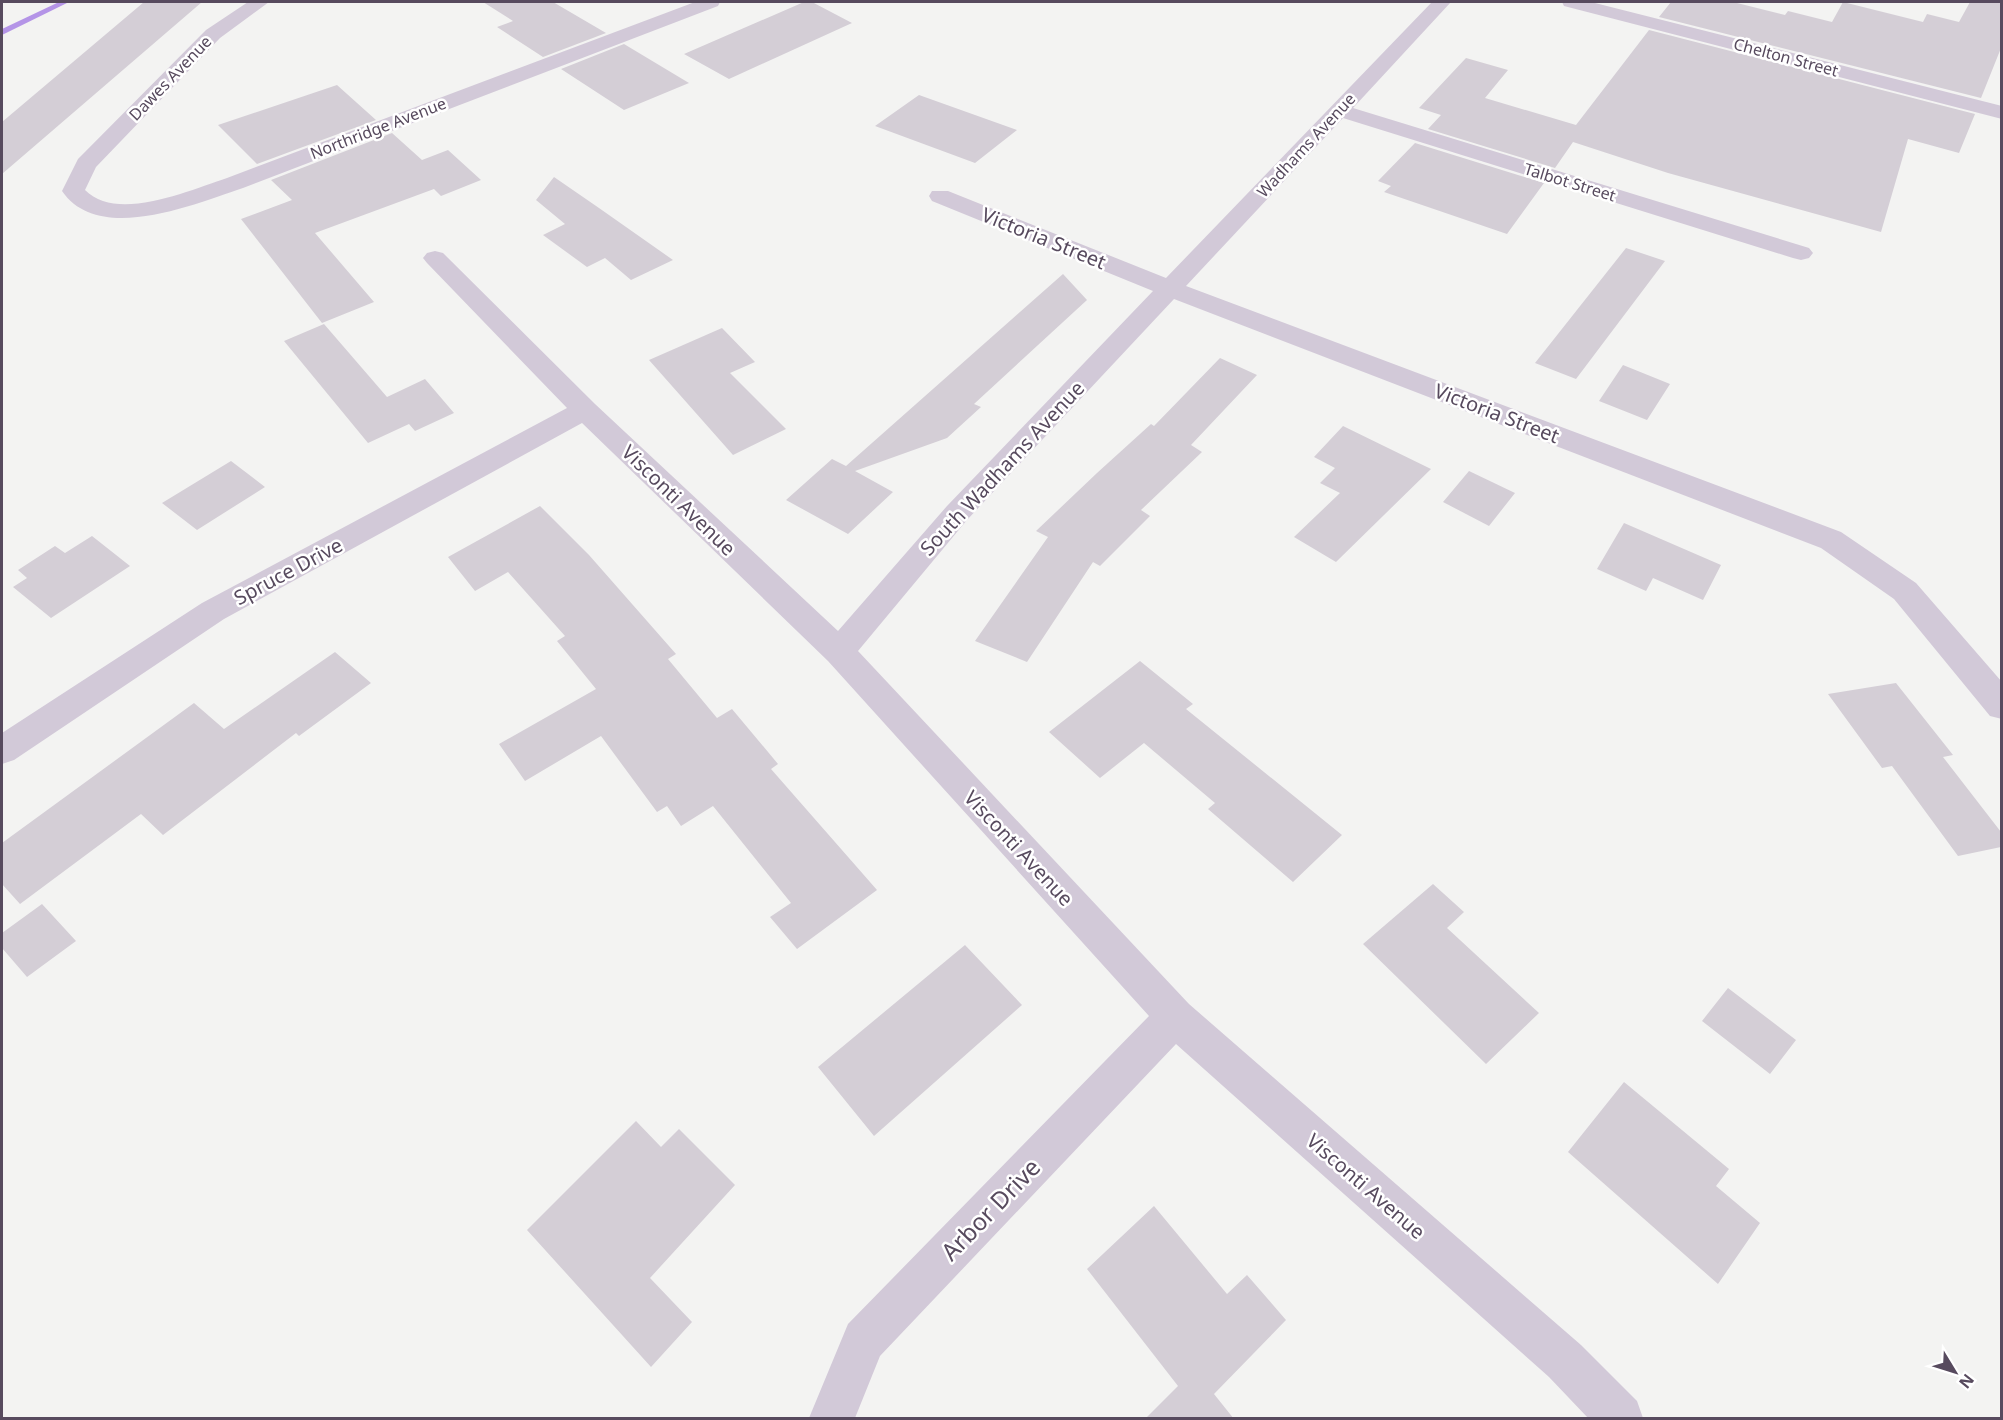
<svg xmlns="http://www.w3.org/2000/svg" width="2003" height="1420" font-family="'Noto Sans',sans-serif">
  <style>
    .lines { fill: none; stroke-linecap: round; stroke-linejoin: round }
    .stream { fill: #b494e7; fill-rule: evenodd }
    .building { fill: #d4ced6 }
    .minor { fill: #d2c9d8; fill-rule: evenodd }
    .labels { text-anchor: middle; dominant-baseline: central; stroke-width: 5; stroke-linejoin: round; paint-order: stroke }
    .far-street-label { font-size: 16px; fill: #574a5e; stroke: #fff }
    .street-label { font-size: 20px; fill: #574a5e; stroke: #fff }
    .near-street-label { font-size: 24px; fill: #574a5e; stroke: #fff }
  </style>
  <rect width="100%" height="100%" fill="#f3f3f2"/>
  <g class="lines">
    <path class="stream" d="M 59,2 L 69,2 L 2,35 L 2,29 Z"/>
  </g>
  <path class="building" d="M 144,2 L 202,2 L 2,174 L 2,122 Z
    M 483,2 L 553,2 L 606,33 L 543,57 L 497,27 L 513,21 Z
    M 804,2 L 812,2 L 852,23 L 729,79 L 684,54 Z
    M 1671,2 L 1733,2 L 1785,15 L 1788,11 L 1832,22 L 1843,2 L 1923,22 L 1927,14 L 1959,22 L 1970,2 L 2001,2 L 2001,48 L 1981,98 L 1659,17 Z
    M 1649,30 L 1975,114 L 1959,153 L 1908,139 L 1881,232 L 1668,173 L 1573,142 L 1555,168 L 1428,129 L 1441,115 L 1419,108 L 1466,58 L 1508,70 L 1485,98 L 1576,125 Z
    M 624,44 L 689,83 L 624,110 L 561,69 Z
    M 337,85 L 376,120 L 257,164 L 218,125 Z
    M 919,95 L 1017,130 L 975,163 L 875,126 Z
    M 392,133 L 422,160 L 448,150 L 481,180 L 441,196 L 434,189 L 315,233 L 374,302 L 322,323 L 241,219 L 292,200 L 271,180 Z
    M 1415,143 L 1544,183 L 1507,234 L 1384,192 L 1391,186 L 1378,181 Z
    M 554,177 L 599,208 L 673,260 L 631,280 L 605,258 L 587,267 L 543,235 L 565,224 L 536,200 Z
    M 1626,248 L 1665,261 L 1576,379 L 1535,363 Z
    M 1063,274 L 1087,300 L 974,404 L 981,407 L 947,438 L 855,471 L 893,492 L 848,534 L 786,500 L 832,459 L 846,466 Z
    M 324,324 L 387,397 L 425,379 L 454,413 L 415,431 L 409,424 L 368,443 L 284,341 Z
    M 722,328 L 755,362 L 730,373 L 786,429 L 733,455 L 649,360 Z
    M 1220,358 L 1257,375 L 1191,445 L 1202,452 L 1141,510 L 1150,516 L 1100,566 L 1093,562 L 1027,662 L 975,641 L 1048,537 L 1036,531 L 1097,473 L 1151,424 L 1154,426 Z
    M 1623,365 L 1670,384 L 1647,420 L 1599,401 Z
    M 1343,426 L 1431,469 L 1336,562 L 1294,537 L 1340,493 L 1320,483 L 1335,468 L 1314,457 Z
    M 231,461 L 265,487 L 197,530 L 162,503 Z
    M 1469,471 L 1515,493 L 1489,526 L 1443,502 Z
    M 540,506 L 589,555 L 676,654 L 668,659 L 717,718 L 732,709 L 778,764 L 771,769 L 877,890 L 797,949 L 770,917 L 791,903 L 713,806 L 681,826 L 667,806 L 657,812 L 601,736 L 525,781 L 499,744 L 596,689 L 557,641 L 565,636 L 508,572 L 475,591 L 448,557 Z
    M 1624,523 L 1721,565 L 1703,600 L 1653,578 L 1646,591 L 1597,569 Z
    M 92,536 L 130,566 L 51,618 L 13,587 L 27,578 L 18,570 L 55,546 L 65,553 Z
    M 335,652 L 371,683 L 299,736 L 296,733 L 163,835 L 141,814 L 20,904 L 2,884 L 2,843 L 194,703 L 224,729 Z
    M 1140,661 L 1193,704 L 1186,709 L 1342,835 L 1293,882 L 1208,809 L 1215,803 L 1144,743 L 1100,778 L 1049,732 Z
    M 1896,683 L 1953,755 L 1943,757 L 2001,832 L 2001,847 L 1958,856 L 1892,766 L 1882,768 L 1828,694 Z
    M 1433,884 L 1464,912 L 1447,928 L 1539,1013 L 1486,1064 L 1363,944 Z
    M 42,904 L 76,941 L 27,977 L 2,948 L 2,933 Z
    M 965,945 L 1022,1005 L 874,1136 L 818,1067 Z
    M 1728,988 L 1796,1040 L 1770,1074 L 1702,1021 Z
    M 1624,1082 L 1729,1169 L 1716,1186 L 1760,1223 L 1718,1284 L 1568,1152 Z
    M 636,1121 L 661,1147 L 679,1129 L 735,1185 L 650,1278 L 692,1322 L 651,1367 L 527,1230 Z
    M 1154,1206 L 1227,1294 L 1247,1275 L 1286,1320 L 1214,1394 L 1234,1419 L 1145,1419 L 1178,1386 L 1087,1269 Z"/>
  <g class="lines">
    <path class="minor" d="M 248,2 L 269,2 L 220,38 L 96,167 L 85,190 C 117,223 190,190 227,178 L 695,2 L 720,2 L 718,6 L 243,188 C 194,204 99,245 62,191 L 78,159 L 206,30 Z
      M 1432,2 L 1451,2 L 1353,108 L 1809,248 L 1813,253 L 1809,258 L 1801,260 L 1793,258 L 1343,118 L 1186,286 L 1841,532 L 1916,583 L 2002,682 L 2002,719 L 1990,716 L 1894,599 L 1821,548 L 1174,299 L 967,520 L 858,651 L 1189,1004 L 1581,1345 L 1637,1401 L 1643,1418 L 1588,1418 L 1549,1377 L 1176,1044 L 880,1356 L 855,1418 L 809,1418 L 848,1324 L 1149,1016 L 828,661 L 582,423 L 224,619 L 14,760 L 2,764 L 2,733 L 202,603 L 567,408 L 427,263 L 423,258 L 427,253 L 435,251 L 443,253 L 595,404 L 838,631 L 947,506 L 1153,291 L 932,201 L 929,196 L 932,191 L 948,191 L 1166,278 Z
      M 1562,2 L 1591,2 L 2002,106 L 2002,119 L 1564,6 Z"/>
  </g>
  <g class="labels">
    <g class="far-street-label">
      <text transform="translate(1786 57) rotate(15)">Chelton Street</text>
      <text transform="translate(170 78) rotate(-46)">Dawes Avenue</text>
      <text transform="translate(378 128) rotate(-21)">Northridge Avenue</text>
      <text transform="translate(1306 145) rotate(-47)">Wadhams Avenue</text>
      <text transform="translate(1570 182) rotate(17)">Talbot Street</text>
    </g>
    <g class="street-label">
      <text transform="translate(1044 238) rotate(22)">Victoria Street</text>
      <text transform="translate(1497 413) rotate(21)">Victoria Street</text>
      <text transform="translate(1002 468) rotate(-47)">South Wadhams Avenue</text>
      <text transform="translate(679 500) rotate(44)">Visconti Avenue</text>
      <text transform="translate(288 571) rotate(-28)">Spruce Drive</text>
      <text transform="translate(1019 848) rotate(47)">Visconti Avenue</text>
      <text transform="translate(1366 1186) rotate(41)">Visconti Avenue</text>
    </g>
    <g class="near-street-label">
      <text transform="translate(990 1209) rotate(-46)">Arbor Drive</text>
    </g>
  </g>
  <rect width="2003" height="1420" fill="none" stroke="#574a5e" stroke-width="6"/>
  <g transform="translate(1955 1372) rotate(128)" stroke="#ffffff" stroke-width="4.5" paint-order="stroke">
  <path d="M0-4.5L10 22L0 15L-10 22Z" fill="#574a5e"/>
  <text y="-9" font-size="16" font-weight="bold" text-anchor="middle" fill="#574a5e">N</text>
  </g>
</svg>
